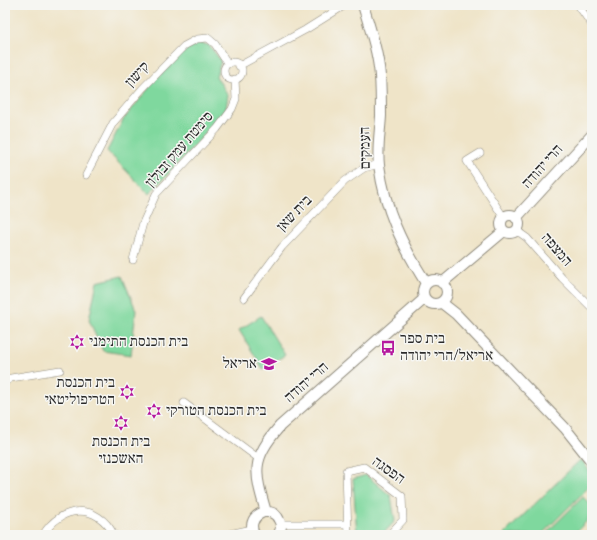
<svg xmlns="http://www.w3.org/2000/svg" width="597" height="540" font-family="Vollkorn,'Frank Ruhl Libre',serif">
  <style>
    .green { fill: #7fd89e; stroke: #558264 }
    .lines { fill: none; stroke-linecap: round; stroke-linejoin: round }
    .street-casing { stroke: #8d887a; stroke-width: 8 }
    .secondary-casing { stroke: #8d887a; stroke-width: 12 }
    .street { stroke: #fff; stroke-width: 7 }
    .secondary { stroke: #fff; stroke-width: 10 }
    .labels { text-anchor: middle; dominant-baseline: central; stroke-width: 3; stroke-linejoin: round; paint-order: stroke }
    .street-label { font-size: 15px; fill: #2b2b2b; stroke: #f6f6f2 }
    .poi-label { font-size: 15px; fill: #2b2b2b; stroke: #f6f6f2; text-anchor: start }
  </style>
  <rect width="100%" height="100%" fill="#f6f6f2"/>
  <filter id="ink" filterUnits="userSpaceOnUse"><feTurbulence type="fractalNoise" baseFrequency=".025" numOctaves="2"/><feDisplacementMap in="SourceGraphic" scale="8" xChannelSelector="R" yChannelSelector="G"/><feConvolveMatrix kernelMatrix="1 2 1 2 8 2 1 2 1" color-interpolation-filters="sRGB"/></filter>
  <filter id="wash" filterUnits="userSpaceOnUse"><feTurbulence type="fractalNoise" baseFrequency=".012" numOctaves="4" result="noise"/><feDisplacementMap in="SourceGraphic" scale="16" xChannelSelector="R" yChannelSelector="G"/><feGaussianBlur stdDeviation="0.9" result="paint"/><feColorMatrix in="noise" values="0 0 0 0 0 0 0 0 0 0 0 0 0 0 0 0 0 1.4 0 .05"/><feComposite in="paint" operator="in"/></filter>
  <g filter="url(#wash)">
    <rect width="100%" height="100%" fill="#efe4c8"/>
    <path class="green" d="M 199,43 L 209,45 L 221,61 L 216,76 L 228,95 L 226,109 L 197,143 L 149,194 L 107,151 L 123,120 L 157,78 L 187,49 Z
      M 122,276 L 136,310 L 131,355 L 103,351 L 89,320 L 97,282 Z
      M 261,316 L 285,355 L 263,369 L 239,330 Z
      M 581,459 L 592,475 L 592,484 L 541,535 L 503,535 Z
      M 366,475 L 391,496 L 395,521 L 382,535 L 357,535 L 353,479 Z
      M 583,497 L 592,506 L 592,516 L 573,535 L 552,535 L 548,531 Z"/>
  </g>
  <g filter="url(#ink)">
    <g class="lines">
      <g class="street-casing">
        <path id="street" d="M 578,5 L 592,25
          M224 71a9 9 0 1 1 18 0a9 9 0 1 1-18 0Z
          M 239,66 L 305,30 L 345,5
          M 480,153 L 467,161 L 504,218
          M 86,175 L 113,123 L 142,89 L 184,46 L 197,39 L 208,38 L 215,44 L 228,64
          M 514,232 L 520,233 L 527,238 L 562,278 L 592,308
          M 133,260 L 143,223 L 156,194 L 217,129 L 232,109 L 236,99 L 235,79
          M 244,298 L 282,247 L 345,181 L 364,168 L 379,164
          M 5,382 L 11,378 L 60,370
          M 184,403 L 258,458
          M 281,524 L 347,524
          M 43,535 C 61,505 97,502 114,535
          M 225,535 L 252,529
          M 348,535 L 346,471 L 364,467 L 402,496 L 403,520 L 389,535"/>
      </g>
      <g class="secondary-casing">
        <path id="secondary" d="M 363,5 C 370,28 378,52 380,76 C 381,89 381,103 381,116 C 380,132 377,149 379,165 C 385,210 402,245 426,283
          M501 224a9 9 0 1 1 18 0a9 9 0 1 1-18 0Z
          M 516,218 L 592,135
          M423 292a12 12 0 1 1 24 0a12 12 0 1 1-24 0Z
          M 442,283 L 504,231
          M 442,303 L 456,314 L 565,428 L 592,462
          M 266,512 C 254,471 251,460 280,426 L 424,299
          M 255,535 C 243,517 271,502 279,520 C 282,525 281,531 278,535"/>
      </g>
      <use href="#street" class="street"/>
      <use href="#secondary" class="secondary"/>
    </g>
  </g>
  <defs>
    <g id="synagogue-bare" transform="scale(1.2)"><path d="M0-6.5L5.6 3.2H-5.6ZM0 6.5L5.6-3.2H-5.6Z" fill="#b5179e" stroke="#f6f6f2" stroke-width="2.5" paint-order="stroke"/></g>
    <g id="bus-bare" transform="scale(1.2)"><path d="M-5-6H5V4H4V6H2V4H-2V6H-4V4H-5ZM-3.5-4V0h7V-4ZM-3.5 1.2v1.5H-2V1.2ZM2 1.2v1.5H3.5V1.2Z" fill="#b5179e" stroke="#f6f6f2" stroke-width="2.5" paint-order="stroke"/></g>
    <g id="school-bare" transform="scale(1.2)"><path d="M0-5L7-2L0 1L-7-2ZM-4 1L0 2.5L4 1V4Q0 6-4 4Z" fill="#b5179e" stroke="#f6f6f2" stroke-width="2.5" paint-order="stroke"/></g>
  </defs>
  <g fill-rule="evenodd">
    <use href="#synagogue-bare" x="77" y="342"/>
    <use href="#bus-bare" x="388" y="348"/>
    <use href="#school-bare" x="269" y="364"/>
    <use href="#synagogue-bare" x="127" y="392"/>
    <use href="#synagogue-bare" x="154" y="411"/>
    <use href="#synagogue-bare" x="121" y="423"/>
  </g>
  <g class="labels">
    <g class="street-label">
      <text transform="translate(138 75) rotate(-47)">קישון</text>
      <text transform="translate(366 148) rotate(-91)">העמקים</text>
      <text transform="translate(180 150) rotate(-49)">סימטת עמק זבולון</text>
      <text transform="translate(543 167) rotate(-48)">הרי יהודה</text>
      <text transform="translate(295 214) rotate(-46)">בית שאן</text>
      <text transform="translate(556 250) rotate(49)">המצפה</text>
      <text transform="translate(307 383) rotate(-41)">הרי יהודה</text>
      <text transform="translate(388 471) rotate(35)">הפסגה</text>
    </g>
    <g class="poi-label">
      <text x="400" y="339">בית ספר<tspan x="400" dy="17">אריאל/הרי יהודה</tspan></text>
      <text x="89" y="342">בית הכנסת התימני</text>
      <text x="257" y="364" text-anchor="end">אריאל</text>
      <text x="115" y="383" text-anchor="end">בית הכנסת<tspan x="115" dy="17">הטריפוליטאי</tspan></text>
      <text x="166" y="411">בית הכנסת הטורקי</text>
      <text x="121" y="442" text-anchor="middle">בית הכנסת<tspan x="121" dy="17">האשכנזי</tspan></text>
    </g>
  </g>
  <rect width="597" height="540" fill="none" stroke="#f6f6f2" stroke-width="20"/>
</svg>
